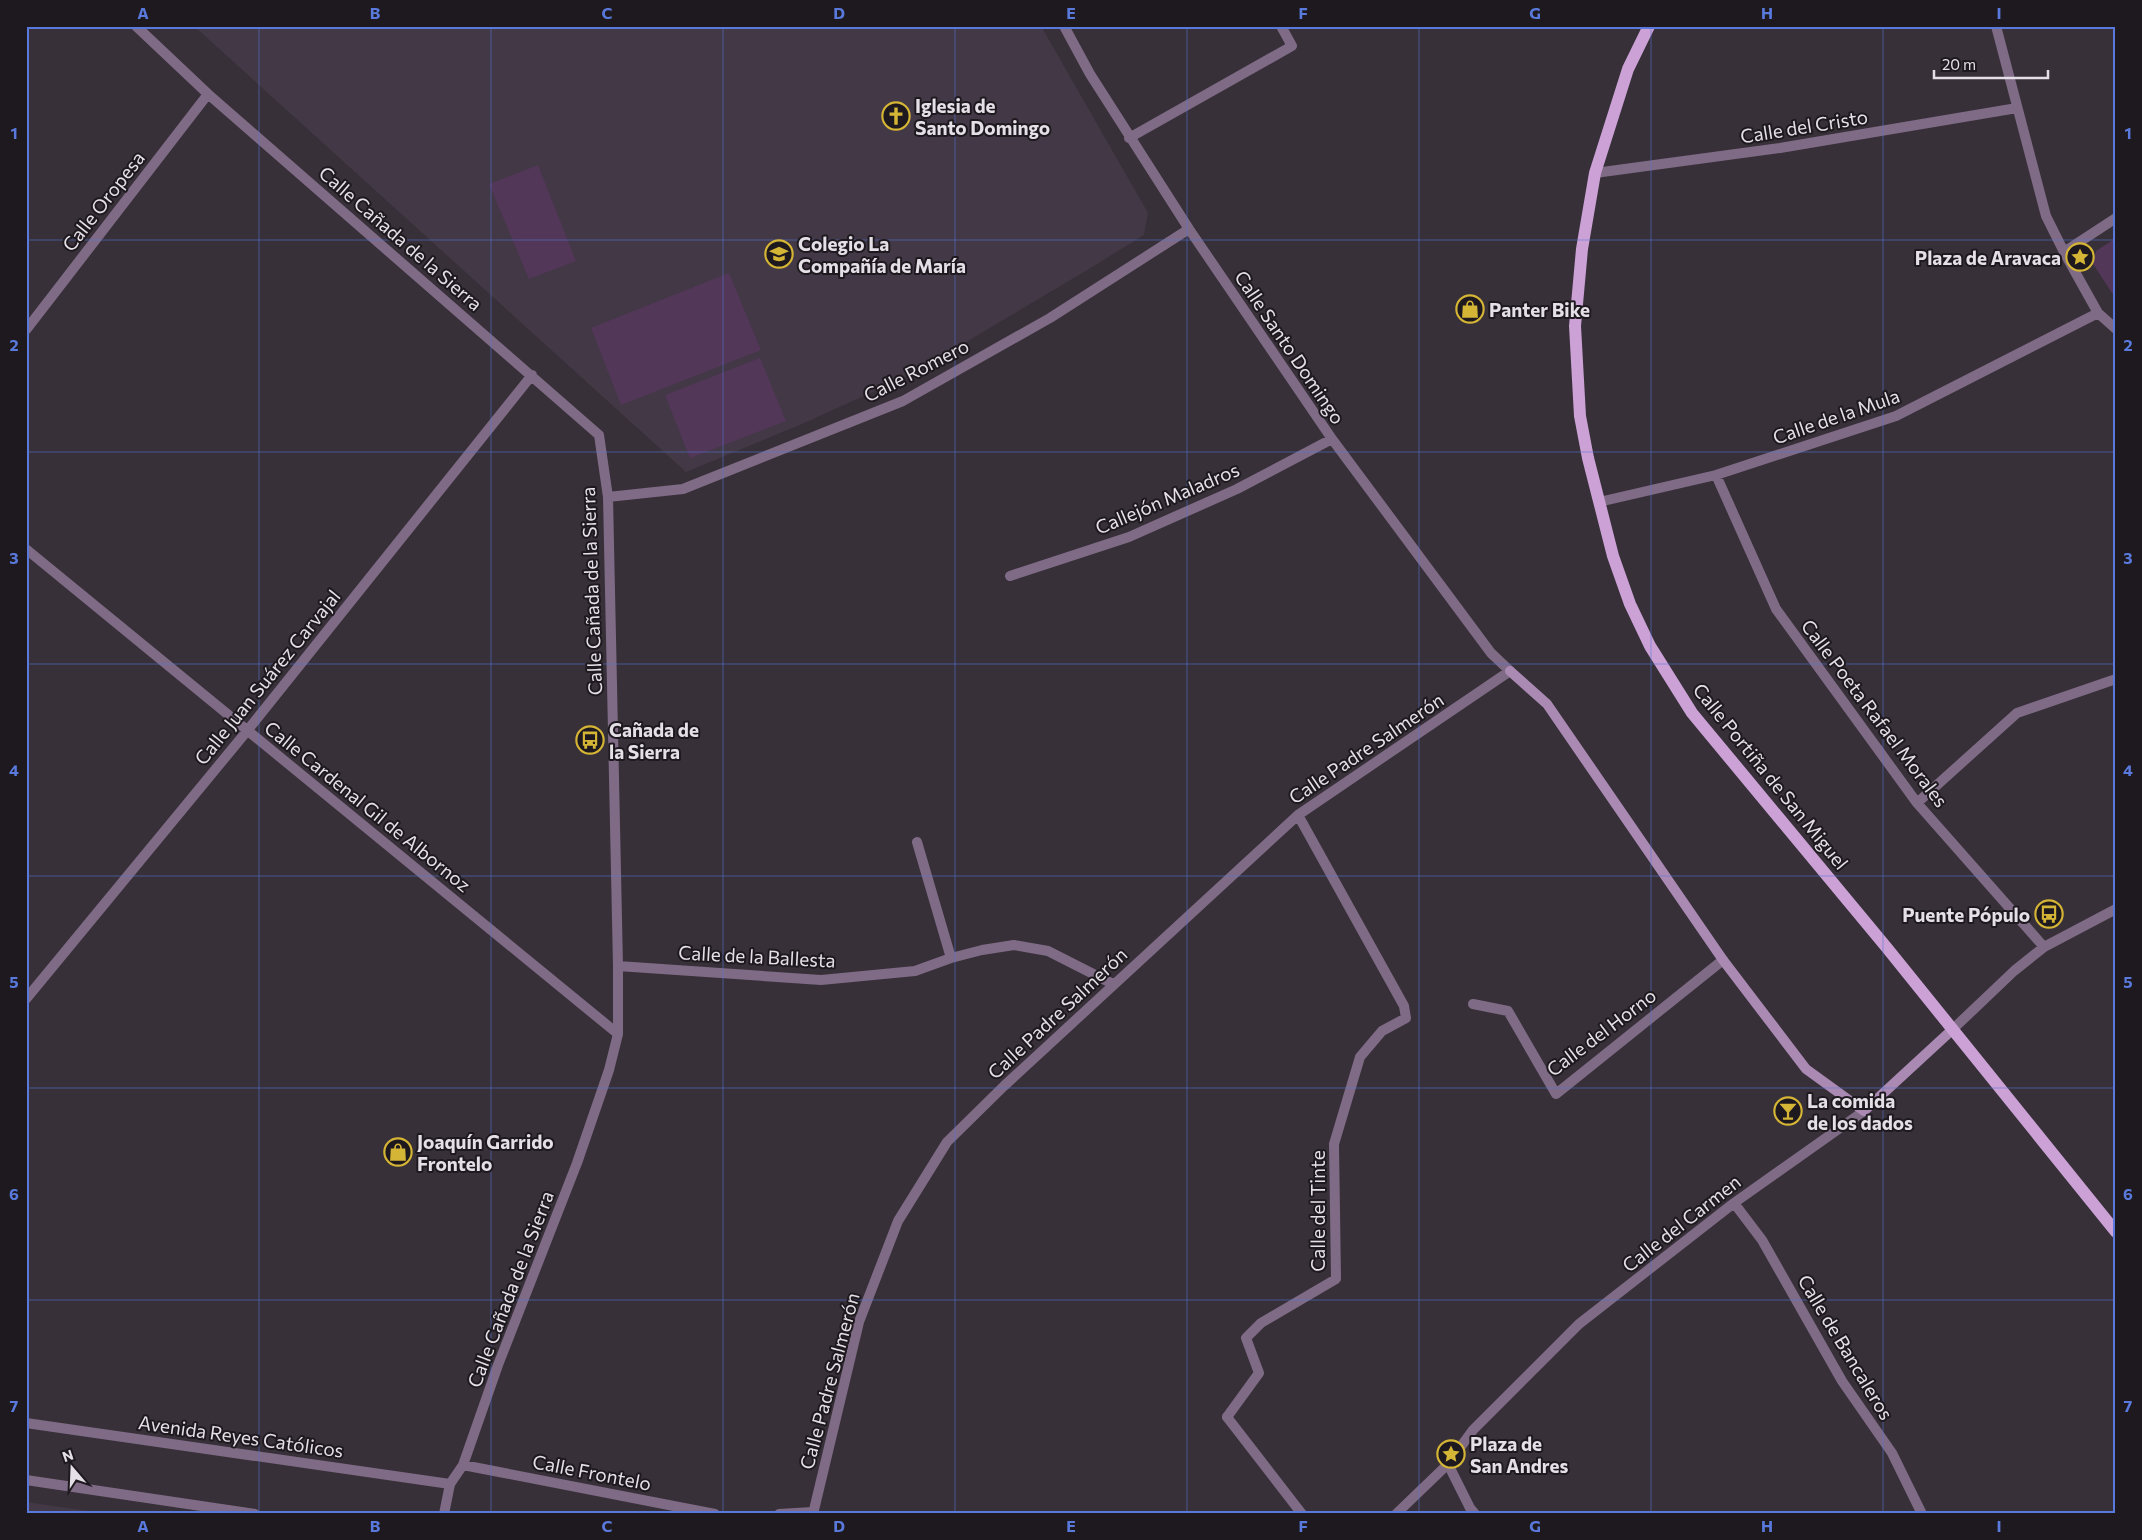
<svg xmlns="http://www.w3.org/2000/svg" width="2142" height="1540" font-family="Commissioner,sans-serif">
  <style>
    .built { fill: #433846 }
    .green { fill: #523759 }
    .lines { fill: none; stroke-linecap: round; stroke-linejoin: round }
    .pedestrian { stroke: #7f6b85; stroke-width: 10 }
    .minor { stroke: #7f6b85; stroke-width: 10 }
    .tertiary { stroke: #7f6b85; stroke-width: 10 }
    .secondary { stroke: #aa89b3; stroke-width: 10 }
    .primary { stroke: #cba1d6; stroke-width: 12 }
    .grid { fill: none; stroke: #597adc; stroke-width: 1; stroke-opacity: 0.55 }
    .labels { text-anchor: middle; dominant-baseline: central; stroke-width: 4; stroke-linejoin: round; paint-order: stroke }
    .poi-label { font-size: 19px; font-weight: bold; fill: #e5e0e7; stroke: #1d191e; text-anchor: start }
    .street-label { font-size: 19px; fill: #e5e0e7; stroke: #1d191e }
    .neatline { fill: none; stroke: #597adc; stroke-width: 2 }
    .grid-label { font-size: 16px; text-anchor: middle; font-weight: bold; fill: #597adc }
  </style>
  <rect width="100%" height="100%" fill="#373039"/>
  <path class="built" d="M 194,26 L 1041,26 L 1148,213 L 1144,235 L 1084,272 L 912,374 L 802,424 L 686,472 Z
    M 26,1502 L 109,1514 L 26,1514 Z"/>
  <path class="green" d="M 538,165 L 576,261 L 529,279 L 489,184 Z
    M 2116,238 L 2116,299 L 2093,264 L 2096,251 Z
    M 729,273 L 761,350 L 621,405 L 591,328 Z
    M 760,358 L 786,421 L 690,458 L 665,395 Z"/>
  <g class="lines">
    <path class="pedestrian" d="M 1227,1417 L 1302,1514
      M 1396,1514 L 1448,1464"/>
    <path class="minor" d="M 136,26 L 208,94 L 599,435 L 608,497 L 618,966 L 618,1034 L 609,1070 L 577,1163 L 498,1365 L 463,1465 L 450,1484 L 444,1514
      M 1996,26 L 2046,216 L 2064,252 L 2098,313 L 2116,329
      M 1129,138 L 1292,46 L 1281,26
      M 1595,173 L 1780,148 L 2017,108
      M 2064,252 L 2116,218
      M 26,330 L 208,94
      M 1716,475 L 1776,609 L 1917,803 L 2044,947
      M 608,497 L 683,489 L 903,401 L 1050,318 L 1189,229
      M 1599,502 L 1716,475 L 1896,416 L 2098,313
      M 26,549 L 618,1034
      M 1010,576 L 1129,537 L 1237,489 L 1332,439
      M 1917,803 L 2017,713 L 2116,679
      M 917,842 L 951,958
      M 618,966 L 821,980 L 915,971 L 951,958 L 982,950 L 1014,945 L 1048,951 L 1113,984
      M 26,999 L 247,731 L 532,375
      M 1473,1004 L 1508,1011 L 1556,1094 L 1723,960
      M 1953,1029 L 2014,971 L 2044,947 L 2116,909
      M 1734,1203 L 1762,1240 L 1842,1381 L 1892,1453 L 1922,1514
      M 1227,1417 L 1259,1373 L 1246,1338 L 1261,1323 L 1336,1279 L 1334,1144 L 1360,1057 L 1382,1031 L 1406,1018 L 1404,1006 L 1298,815
      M 463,1465 L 715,1514
      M 779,1514 L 813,1512
      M 813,1514 L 859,1322 L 898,1221 L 947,1142 L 1004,1086 L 1298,815 L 1510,671 L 1491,653 L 1332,439 L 1189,229 L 1090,74 L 1064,26
      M 1475,1514 L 1470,1508 L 1448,1464 L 1473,1430 L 1579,1324 L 1734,1203 L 1864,1111"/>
    <path class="tertiary" d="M 26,1423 L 450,1484
      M 26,1480 L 255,1514"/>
    <path class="secondary" d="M 1510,671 L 1547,704 L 1723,960 L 1806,1069 L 1864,1111 L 1953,1029"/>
    <path class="primary" d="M 1649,26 L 1628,69 L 1595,173 L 1582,249 L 1575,326 L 1580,416 L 1588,458 L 1613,556 L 1630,604 L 1650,646 L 1692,713 L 1887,948 L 2116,1232"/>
  </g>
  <path class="grid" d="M 259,26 L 259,1514M 491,26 L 491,1514M 723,26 L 723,1514M 955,26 L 955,1514M 1187,26 L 1187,1514M 1419,26 L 1419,1514M 1651,26 L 1651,1514M 1883,26 L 1883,1514M 26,240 L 2116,240M 26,452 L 2116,452M 26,664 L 2116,664M 26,876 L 2116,876M 26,1088 L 2116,1088M 26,1300 L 2116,1300"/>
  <defs>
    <g id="church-ring" transform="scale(1.4375)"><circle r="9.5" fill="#1d191e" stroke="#d5b535" stroke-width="1.5"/><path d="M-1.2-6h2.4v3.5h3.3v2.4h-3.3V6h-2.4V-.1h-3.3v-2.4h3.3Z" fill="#d5b535"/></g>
    <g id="school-ring" transform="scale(1.4375)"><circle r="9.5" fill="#1d191e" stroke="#d5b535" stroke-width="1.5"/><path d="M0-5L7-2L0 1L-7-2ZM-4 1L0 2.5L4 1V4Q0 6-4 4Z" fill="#d5b535"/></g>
    <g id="sight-ring" transform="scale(1.4375)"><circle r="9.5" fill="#1d191e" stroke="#d5b535" stroke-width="1.5"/><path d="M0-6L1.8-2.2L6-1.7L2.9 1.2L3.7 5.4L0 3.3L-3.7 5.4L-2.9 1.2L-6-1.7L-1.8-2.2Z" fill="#d5b535"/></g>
    <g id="shop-ring" transform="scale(1.4375)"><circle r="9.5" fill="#1d191e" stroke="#d5b535" stroke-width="1.5"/><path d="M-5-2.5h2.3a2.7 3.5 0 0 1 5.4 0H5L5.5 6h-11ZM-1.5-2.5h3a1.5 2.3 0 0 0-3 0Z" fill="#d5b535"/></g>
    <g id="bus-ring" transform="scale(1.4375)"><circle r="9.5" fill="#1d191e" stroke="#d5b535" stroke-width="1.5"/><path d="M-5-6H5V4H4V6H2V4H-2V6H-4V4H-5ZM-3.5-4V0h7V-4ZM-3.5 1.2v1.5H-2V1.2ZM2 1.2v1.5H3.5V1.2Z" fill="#d5b535"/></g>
    <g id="bar-ring" transform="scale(1.4375)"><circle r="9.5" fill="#1d191e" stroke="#d5b535" stroke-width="1.5"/><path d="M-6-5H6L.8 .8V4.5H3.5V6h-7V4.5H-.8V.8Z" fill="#d5b535"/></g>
  </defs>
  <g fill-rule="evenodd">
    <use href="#church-ring" x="896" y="116"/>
    <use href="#school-ring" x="779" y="254"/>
    <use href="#sight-ring" x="2080" y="257"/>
    <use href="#shop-ring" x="1470" y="309"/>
    <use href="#bus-ring" x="590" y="740"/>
    <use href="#bus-ring" x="2049" y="914"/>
    <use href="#bar-ring" x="1788" y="1111"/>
    <use href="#shop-ring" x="398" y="1152"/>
    <use href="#sight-ring" x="1451" y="1454"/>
  </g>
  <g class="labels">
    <g class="poi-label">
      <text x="915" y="105">Iglesia de<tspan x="915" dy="22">Santo Domingo</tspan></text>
      <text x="798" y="243">Colegio La<tspan x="798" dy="22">Compañía de María</tspan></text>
      <text x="2061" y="257" text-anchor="end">Plaza de Aravaca</text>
      <text x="1489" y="309">Panter Bike</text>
      <text x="609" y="729">Cañada de<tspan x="609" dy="22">la Sierra</tspan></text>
      <text x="2030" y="914" text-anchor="end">Puente Pópulo</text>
      <text x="1807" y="1100">La comida<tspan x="1807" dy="22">de los dados</tspan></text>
      <text x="417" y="1141">Joaquín Garrido<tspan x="417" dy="22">Frontelo</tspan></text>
      <text x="1470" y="1443">Plaza de<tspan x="1470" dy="22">San Andres</tspan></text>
    </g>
    <g class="street-label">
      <text transform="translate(1804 126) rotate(-9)">Calle del Cristo</text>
      <text transform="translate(103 201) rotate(-52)">Calle Oropesa</text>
      <text transform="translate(401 238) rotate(41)">Calle Cañada de la Sierra</text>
      <text transform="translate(1290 347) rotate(56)">Calle Santo Domingo</text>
      <text transform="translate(916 370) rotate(-27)">Calle Romero</text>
      <text transform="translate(1836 416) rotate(-19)">Calle de la Mula</text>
      <text transform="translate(1167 498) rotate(-23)">Callejón Maladros</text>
      <text transform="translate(591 591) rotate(-92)">Calle Cañada de la Sierra</text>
      <text transform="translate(267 677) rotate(-51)">Calle Juan Suárez Carvajal</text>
      <text transform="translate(1875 713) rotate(53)">Calle Poeta Rafael Morales</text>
      <text transform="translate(1366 748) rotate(-34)">Calle Padre Salmerón</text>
      <text transform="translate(1771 776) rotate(51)">Calle Portiña de San Miguel</text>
      <text transform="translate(368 806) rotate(39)">Calle Cardenal Gil de Albornoz</text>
      <text transform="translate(757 956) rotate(3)">Calle de la Ballesta</text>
      <text transform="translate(1057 1013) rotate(-43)">Calle Padre Salmerón</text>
      <text transform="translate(1601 1032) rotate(-37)">Calle del Horno</text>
      <text transform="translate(1317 1211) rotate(-90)">Calle del Tinte</text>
      <text transform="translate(1681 1223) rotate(-38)">Calle del Carmen</text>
      <text transform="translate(510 1289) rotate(-69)">Calle Cañada de la Sierra</text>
      <text transform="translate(1846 1347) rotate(59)">Calle de Bancaleros</text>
      <text transform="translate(829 1381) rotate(-75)">Calle Padre Salmerón</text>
      <text transform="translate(241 1436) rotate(8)">Avenida Reyes Católicos</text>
      <text transform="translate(592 1472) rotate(11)">Calle Frontelo</text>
    </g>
  </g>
  <rect width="2142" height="1540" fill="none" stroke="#1d191e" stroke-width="55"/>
  <g transform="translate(72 1468) rotate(341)" stroke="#1d191e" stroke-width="4" paint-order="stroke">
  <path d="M0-4L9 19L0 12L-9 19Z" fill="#e5e0e7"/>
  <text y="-8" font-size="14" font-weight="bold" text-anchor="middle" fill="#e5e0e7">N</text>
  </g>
  <path d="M1934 70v8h114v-8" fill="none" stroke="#e5e0e7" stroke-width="2.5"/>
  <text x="1942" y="70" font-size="15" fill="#e5e0e7" stroke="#1d191e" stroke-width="4" paint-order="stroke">20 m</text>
  <rect x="28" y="28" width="2086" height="1484" class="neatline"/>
  <g class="grid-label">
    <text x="143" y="19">A</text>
    <text x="375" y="19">B</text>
    <text x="607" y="19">C</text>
    <text x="839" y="19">D</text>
    <text x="1071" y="19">E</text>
    <text x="1303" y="19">F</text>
    <text x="1535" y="19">G</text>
    <text x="1767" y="19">H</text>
    <text x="1999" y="19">I</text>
    <text x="14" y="139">1</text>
    <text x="2128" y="139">1</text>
    <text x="14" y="351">2</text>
    <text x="2128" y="351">2</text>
    <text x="14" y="564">3</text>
    <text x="2128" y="564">3</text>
    <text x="14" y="776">4</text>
    <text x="2128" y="776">4</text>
    <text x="14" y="988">5</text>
    <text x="2128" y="988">5</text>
    <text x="14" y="1200">6</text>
    <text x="2128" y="1200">6</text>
    <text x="14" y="1412">7</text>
    <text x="2128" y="1412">7</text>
    <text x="143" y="1532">A</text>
    <text x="375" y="1532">B</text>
    <text x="607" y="1532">C</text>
    <text x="839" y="1532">D</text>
    <text x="1071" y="1532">E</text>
    <text x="1303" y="1532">F</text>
    <text x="1535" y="1532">G</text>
    <text x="1767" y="1532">H</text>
    <text x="1999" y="1532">I</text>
  </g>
</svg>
